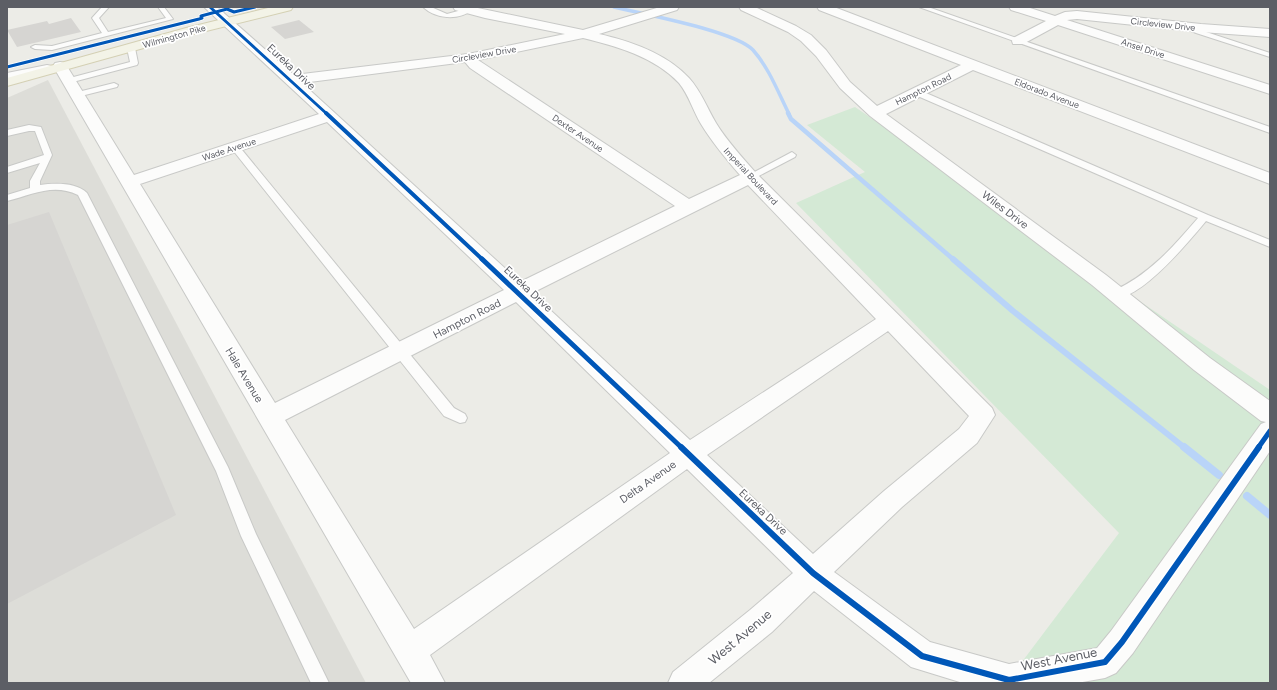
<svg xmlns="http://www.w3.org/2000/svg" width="1277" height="690" font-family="Figtree,sans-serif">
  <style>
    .industrial { fill: #ddddd8 }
    .green { fill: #d4e9d5 }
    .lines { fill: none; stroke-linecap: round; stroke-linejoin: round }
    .stream-far3 { stroke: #b9d4f8; stroke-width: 3.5 }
    .stream-far2 { stroke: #b9d4f8; stroke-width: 4.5 }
    .stream-far1 { stroke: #b9d4f8; stroke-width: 6 }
    .stream { stroke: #b9d4f8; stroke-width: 8 }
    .building { fill: #d6d5d2 }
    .service-casing { stroke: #c8c9c7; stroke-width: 2 }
    .minor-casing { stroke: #c8c9c7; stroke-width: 2 }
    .secondary-casing { stroke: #c9c9c8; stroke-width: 2 }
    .primary-casing { stroke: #d4d0b4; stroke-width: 2 }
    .service { fill: #fcfcfb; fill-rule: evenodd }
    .minor { fill: #fcfcfb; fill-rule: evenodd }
    .secondary { fill: #fcfcfb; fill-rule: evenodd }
    .primary { fill: #f3f3e7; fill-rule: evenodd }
    .cycleway-far3-casing { stroke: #fff; stroke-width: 4.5 }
    .cycleway-far2-casing { stroke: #fff; stroke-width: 6 }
    .cycleway-far1-casing { stroke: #fff; stroke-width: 8 }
    .cycleway-casing { stroke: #fff; stroke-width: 9 }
    .cycleway-far3 { stroke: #0057b8; stroke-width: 3 }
    .cycleway-far2 { stroke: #0057b8; stroke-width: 4 }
    .cycleway-far1 { stroke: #0057b8; stroke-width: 5 }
    .cycleway { stroke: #0057b8; stroke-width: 6 }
    .labels { text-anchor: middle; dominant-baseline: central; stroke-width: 3.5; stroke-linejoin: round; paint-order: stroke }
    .far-street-label { font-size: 9px; fill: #5c5e65; stroke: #fff }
    .street-label { font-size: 11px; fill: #5c5e65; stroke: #fff }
    .near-street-label { font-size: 13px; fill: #5c5e65; stroke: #fff }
  </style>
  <rect width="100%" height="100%" fill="#ecece7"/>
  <path class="industrial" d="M 48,80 L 366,683 L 7,683 L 7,98 Z"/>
  <path class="green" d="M 855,107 L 1270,390 L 1270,683 L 1006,683 L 1119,533 L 796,203 L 865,172 L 807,125 Z"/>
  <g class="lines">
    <path class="stream-far3" d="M 614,7 C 643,14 735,31 753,50 C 769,68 778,92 789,114"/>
    <path class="stream-far2" d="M 788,113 L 791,119 L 954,260"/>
    <path class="stream-far1" d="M 953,259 L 1013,311 L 1185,448"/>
    <path class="stream" d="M 1184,447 L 1219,475
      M 1247,496 L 1270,515"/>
  </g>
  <path class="building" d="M 71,18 L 81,32 L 17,47 L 7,30 L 47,21 L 49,24 Z
    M 299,20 L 314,32 L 285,39 L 271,27 Z
    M 49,212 L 176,515 L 7,604 L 7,225 Z"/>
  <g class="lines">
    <g class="service-casing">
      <path id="service" d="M 102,7 L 109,7 L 99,18 L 108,32 L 166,18 L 158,7 L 164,7 L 173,19 L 52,50 L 35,49 L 31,47 L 35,45 L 52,46 L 102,33 L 92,18 Z
        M 423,7 L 431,7 L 447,14 L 469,8 L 472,10 C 458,21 436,19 423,7 Z
        M 919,7 L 928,7 L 1270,127 L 1270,133 Z
        M 1184,26 L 1188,26 L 1270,53 L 1270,57 L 1196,33 L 1184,28 Z
        M 128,46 L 131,46 L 135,48 L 138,63 L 137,65 L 69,83 L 65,81 L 66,79 L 130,62 L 127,48 Z
        M 114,83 L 118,85 L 117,87 L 77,97 L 73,95 L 74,93 Z
        M 913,90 L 919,90 L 1208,215 L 1270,240 L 1270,247 L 1206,221 C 1191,239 1138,304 1113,297 L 1111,294 L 1113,291 C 1149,275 1173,247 1198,218 L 913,94 Z
        M 29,125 L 41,127 L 52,155 L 40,181 L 40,185 C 54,183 76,182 87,193 L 228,467 L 256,534 L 329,683 L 311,683 L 241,536 L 216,471 L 78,195 C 53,183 32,195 7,201 L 7,195 L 30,188 L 30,181 L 40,163 L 7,173 L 7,167 L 44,155 L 35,131 L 29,131 L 7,136 L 7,130 Z
        M 235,144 L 238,145 L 454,408 L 465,414 L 467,418 L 465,422 L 460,423 L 444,416 L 232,149 L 231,147 Z
        M 792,152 L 796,155 L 795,157 L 753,179 L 750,180 L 745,177 Z"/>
    </g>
    <g class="minor-casing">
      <path id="minor" d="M 204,7 L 217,7 L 294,75 L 468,54 L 565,34 L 485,18 L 455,10 L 453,7 L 473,7 L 583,30 L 660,7 L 679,7 L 677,10 L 599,34 C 630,41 666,53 689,78 C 701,91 707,108 716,123 C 727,141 742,157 756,173 L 992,408 L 995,415 L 977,443 L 902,507 L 834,572 L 930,642 L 1009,664 L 1097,648 L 1111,631 L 1261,424 L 1266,422 L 1261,421 L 1194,370 L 1092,285 L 870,116 L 840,88 L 816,56 L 801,41 L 788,32 L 741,10 L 739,7 L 755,7 L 796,26 L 811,35 L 826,50 L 850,82 L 877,106 L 961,65 L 819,10 L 817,7 L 834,7 L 1270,173 L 1270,184 L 973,70 L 886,114 L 1106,275 L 1210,358 L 1270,401 L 1270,451 L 1133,653 L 1116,673 L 1105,678 L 1077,683 L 963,683 L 911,667 L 814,591 L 772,632 L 709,683 L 668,683 L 673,672 L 750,610 L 793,573 L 687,469 L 430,655 L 445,683 L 411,683 L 53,66 L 55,63 L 60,62 L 65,63 L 134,175 L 319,114 ZM 583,38 C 616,46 655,57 679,83 C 689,95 693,111 701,124 C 712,142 726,159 740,175 L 689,199 L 478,60 ZM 465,62 L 470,68 L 675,206 L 520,282 L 302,83 ZM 327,122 L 504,290 L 275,403 L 140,184 ZM 748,185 L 876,319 L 690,440 L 532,293 ZM 516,302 L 670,453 L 414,629 L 285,420 ZM 888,331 L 969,416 L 959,429 L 884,491 L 813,554 L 707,455 Z
        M 1009,7 L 1027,7 L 1055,16 L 1065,12 L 1077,11 L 1201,24 L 1270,29 L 1270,37 L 1201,32 L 1077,19 L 1067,20 L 1270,85 L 1270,94 L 1058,25 L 1023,44 L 1013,44 L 1012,41 L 1013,38 L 1046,21 L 1011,10 Z"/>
    </g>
    <g class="secondary-casing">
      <path id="secondary" d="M 47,65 L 52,66 L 54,69 L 52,72 L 7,81 L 7,73 Z"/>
    </g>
    <g class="primary-casing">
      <path id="primary" d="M 272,7 L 293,7 L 291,10 L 194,34 L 7,86 L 7,78 L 186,28 Z"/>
    </g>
    <use href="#service" class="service"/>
    <use href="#minor" class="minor"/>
    <use href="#secondary" class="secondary"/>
    <use href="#primary" class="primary"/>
    <g class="cycleway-far3-casing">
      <path id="cycleway-far3" d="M 210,7 L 327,114
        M 7,67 L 199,19 L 202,18 L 201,16 L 227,9 L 234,12 L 255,7"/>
    </g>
    <g class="cycleway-far2-casing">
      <path id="cycleway-far2" d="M 326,113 L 483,260"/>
    </g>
    <g class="cycleway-far1-casing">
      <path id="cycleway-far1" d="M 482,259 L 682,448
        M 1258,448 L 1270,431"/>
    </g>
    <g class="cycleway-casing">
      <path id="cycleway" d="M 681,447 L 813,573 L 922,656 L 1009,680 L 1105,662 L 1122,642 L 1259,447"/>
    </g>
    <use href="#cycleway-far3" class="cycleway-far3"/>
    <use href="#cycleway-far2" class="cycleway-far2"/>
    <use href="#cycleway-far1" class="cycleway-far1"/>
    <use href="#cycleway" class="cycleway"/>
  </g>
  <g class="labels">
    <g class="far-street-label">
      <text transform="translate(1163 24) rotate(6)">Circleview Drive</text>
      <text transform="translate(174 36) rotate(-16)">Wilmington Pike</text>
      <text transform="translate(1143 48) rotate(18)">Ansel Drive</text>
      <text transform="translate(484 54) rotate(-10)">Circleview Drive</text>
      <text transform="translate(923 89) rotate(-26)">Hampton Road</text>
      <text transform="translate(1047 93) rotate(21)">Eldorado Avenue</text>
      <text transform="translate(578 133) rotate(34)">Dexter Avenue</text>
      <text transform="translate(229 149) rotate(-18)">Wade Avenue</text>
      <text transform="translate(751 176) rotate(47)">Imperial Boulevard</text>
    </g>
    <g class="street-label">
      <text transform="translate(291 67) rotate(43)">Eureka Drive</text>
      <text transform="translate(1005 210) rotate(37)">Wiles Drive</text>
      <text transform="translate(528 289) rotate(43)">Eureka Drive</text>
      <text transform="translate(467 319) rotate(-27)">Hampton Road</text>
      <text transform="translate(244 375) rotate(59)">Hale Avenue</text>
      <text transform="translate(648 482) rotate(-35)">Delta Avenue</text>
      <text transform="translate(763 512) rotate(43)">Eureka Drive</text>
    </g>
    <g class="near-street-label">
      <text transform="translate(740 637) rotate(-40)">West Avenue</text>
      <text transform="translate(1059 659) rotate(-11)">West Avenue</text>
    </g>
  </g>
  <rect width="1277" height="690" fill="none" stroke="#5c5e65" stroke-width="16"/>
</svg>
